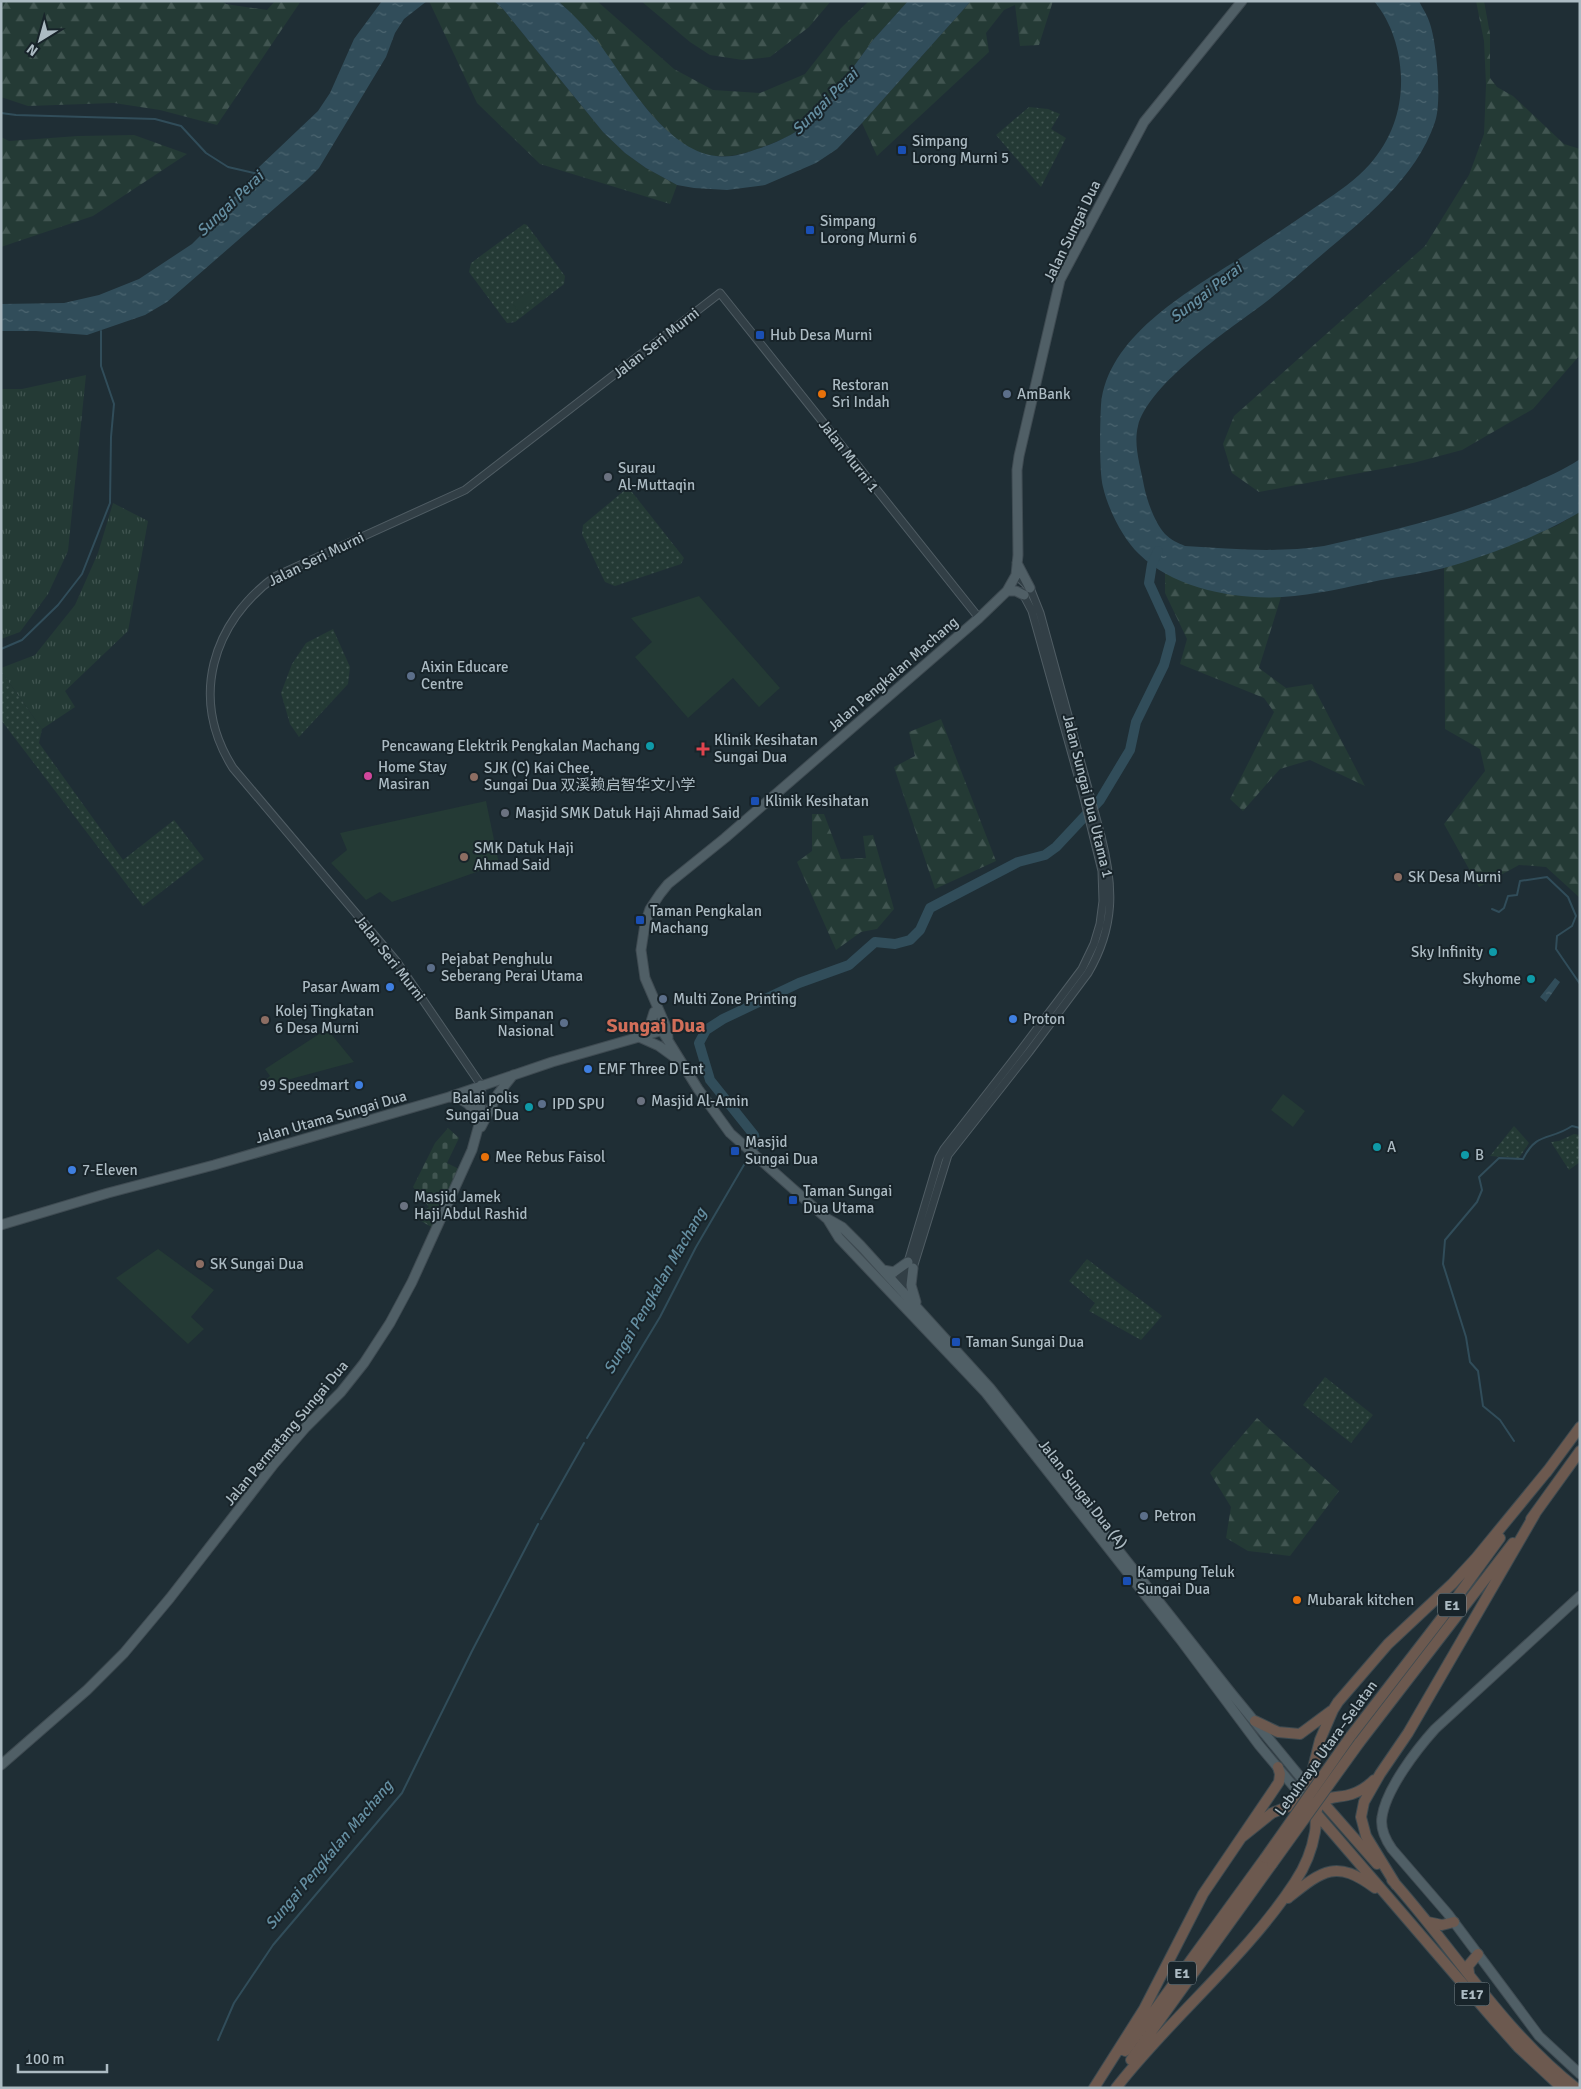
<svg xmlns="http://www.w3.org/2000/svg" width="1581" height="2089" font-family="Signika,'Noto Sans SC',sans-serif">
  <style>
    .grass { fill: url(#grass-tufts) }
    .forest { fill: url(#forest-firs) }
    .cemetery { fill: url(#cemetery-stones) }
    .park { fill: url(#park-dots) }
    .garden { fill: #243a35 }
    .water { fill: url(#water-ripples) }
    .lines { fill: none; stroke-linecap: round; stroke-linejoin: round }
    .stream { stroke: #314d5a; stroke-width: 2 }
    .river { stroke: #314d5a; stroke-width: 10 }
    .minor-casing { stroke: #505d64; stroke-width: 9 }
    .major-casing { stroke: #3f4b52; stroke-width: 11 }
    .highway-casing { stroke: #3d4a50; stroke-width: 12 }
    .minor { stroke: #323f46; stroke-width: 7 }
    .major { stroke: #505f66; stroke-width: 9 }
    .highway { stroke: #6c594f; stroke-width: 10 }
    .highway-bridge-casing { stroke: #3d4a50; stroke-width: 12; stroke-linecap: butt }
    .highway-bridge { stroke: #6c594f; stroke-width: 10 }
    .transit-dot { fill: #1a4fb4; stroke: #18242a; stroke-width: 2 }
    .food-dot { fill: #e8710a; stroke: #18242a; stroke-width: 2 }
    .service-dot { fill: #5c6f8a; stroke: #18242a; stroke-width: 2 }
    .worship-dot { fill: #6b7280; stroke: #18242a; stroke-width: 2 }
    .culture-dot { fill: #0f9aa8; stroke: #18242a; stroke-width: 2 }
    .health-dot { fill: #e0444e; stroke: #18242a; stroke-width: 2 }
    .hotel-dot { fill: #d1479c; stroke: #18242a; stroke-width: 2 }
    .education-dot { fill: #8d6e63; stroke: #18242a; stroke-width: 2 }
    .shop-dot { fill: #3f7fe0; stroke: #18242a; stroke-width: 2 }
    .labels { text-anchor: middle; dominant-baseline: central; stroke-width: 4; stroke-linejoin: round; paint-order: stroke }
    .shield { fill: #18242a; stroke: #808e95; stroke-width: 1 }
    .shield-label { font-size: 14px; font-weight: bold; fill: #acbbc3 }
    .poi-label { font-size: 15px; fill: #acbbc3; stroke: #18242a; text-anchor: start }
    .street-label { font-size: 15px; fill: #acbbc3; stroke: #18242a }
    .water-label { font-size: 16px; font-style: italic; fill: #658fa2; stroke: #18242a }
    .district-label { font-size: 20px; font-weight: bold; fill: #d16e59; stroke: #18242a }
  </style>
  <defs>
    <pattern id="grass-tufts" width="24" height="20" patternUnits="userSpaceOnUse" patternTransform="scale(1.25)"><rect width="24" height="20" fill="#243a35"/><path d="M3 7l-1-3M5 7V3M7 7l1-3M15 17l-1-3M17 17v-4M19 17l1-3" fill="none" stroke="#415551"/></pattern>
    <pattern id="forest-firs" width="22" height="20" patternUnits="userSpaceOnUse" patternTransform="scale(1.25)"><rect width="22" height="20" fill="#243a35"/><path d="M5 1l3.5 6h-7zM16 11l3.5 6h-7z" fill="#415551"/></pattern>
    <pattern id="cemetery-stones" width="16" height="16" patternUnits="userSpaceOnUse" patternTransform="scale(1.25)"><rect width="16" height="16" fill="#243a35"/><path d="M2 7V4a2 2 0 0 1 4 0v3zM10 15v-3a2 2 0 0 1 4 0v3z" fill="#415551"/></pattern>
    <pattern id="park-dots" width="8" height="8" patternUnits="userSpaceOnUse" patternTransform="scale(1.25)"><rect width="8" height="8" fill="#243a35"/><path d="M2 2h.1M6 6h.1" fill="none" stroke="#415551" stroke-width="1.8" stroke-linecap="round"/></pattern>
    <pattern id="water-ripples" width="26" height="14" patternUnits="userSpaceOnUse" patternTransform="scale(1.25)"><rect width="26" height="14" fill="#314d5a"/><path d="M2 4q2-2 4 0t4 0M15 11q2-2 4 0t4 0" fill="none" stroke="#4c6570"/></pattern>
  </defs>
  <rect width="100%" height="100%" fill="#1f2e35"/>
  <path class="grass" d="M 86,375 L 68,551 L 48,594 L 20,632 L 1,639 L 1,389 L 22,389 Z
    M 113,503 L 148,521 L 128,631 L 65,691 L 75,707 L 42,729 L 1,671 L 1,668 L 35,655 L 75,605 L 98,553 Z"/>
  <path class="forest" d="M 1,1 L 222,1 L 226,4 L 267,10 L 275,1 L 301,1 L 217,125 L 160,110 L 114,103 L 28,106 L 1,97 Z
    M 429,1 L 494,1 L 503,9 L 603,132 L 625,153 L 646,168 L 677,185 L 670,204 L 540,164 L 477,103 Z
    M 558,1 L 597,1 L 674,69 L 713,90 L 760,93 L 805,74 L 841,28 L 869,1 L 908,1 L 873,40 L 817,117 C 800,131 781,141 760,148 C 740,155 722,160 701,153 C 670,143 639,99 619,74 C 602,52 584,30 566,8 Z
    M 641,1 L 831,1 L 809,27 L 770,57 L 743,60 L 710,55 L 690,42 Z
    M 971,1 L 1053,1 L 1039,45 L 1020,46 L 1015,5 L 1004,10 L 986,33 L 989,52 L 877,156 L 862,123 Z
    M 1476,1 L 1484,1 L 1490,34 L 1490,78 L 1497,87 L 1513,96 L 1564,144 L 1580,149 L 1580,355 L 1533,409 L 1462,450 L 1413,463 L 1259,492 L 1232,473 L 1223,444 L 1234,416 L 1425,246 L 1469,175 L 1484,134 L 1486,85 L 1484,41 Z
    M 134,135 L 187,154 L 93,216 L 1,247 L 1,137 L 9,141 L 78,136 Z
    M 1580,512 L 1580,898 L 1546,867 L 1519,865 L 1479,887 L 1444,824 L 1485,771 L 1480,749 L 1445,729 L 1444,568 L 1556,526 Z
    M 1165,573 C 1202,590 1240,596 1281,597 L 1259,668 L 1286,688 L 1312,684 L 1365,786 L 1310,760 L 1280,769 L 1243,811 L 1230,799 L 1274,712 L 1264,698 L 1180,664 L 1187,639 L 1165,593 Z
    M 941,719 L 996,861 L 935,889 L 894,767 L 915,756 L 909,732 Z
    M 812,814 L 824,814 L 841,859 L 866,858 L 863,836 L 873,835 L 894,909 L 877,929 L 861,932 L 836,950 L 797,862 L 812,851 Z
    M 1257,1418 L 1339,1491 L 1290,1556 L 1248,1551 L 1226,1538 L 1231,1507 L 1210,1473 Z"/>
  <path class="cemetery" d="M 448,1128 L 459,1138 L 447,1163 L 459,1169 L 433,1228 L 416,1218 L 429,1207 L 413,1187 L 435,1143 Z"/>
  <path class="park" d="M 1029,107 L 1048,109 L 1060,114 L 1051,129 L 1066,138 L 1041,187 L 996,135 Z
    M 524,224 L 527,225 L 565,276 L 564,284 L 515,322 L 507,323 L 469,272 L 471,263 Z
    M 625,490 L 632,492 L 684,558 L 681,564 L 615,586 L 605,582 L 582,534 L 583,525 Z
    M 333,629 L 350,667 L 348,684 L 299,737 L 290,724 L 281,693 L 292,664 L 306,643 Z
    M 1,671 L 42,729 L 39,743 L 123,860 L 174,820 L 204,859 L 143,906 L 1,720 Z
    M 1514,1126 L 1529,1143 L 1519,1158 L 1490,1156 Z
    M 1574,1134 L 1580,1135 L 1580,1162 L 1569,1170 L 1551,1142 L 1559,1141 Z
    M 1087,1259 L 1162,1316 L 1141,1340 L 1089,1311 L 1095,1303 L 1069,1281 Z
    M 1325,1377 L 1373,1415 L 1351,1443 L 1303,1405 Z"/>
  <path class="garden" d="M 530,291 L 536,299 L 519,312 L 512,303 Z
    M 699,596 L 780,688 L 759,707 L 733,678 L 688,718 L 635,657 L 652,642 L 631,618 Z
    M 486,801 L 499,864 L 392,902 L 380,892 L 366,900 L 331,863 L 347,850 L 340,833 Z
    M 327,1029 L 354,1062 L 257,1088 L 270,1076 L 265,1069 Z
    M 1283,1094 L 1305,1111 L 1293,1127 L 1271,1110 Z
    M 158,1249 L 214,1290 L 191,1317 L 204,1329 L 188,1344 L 116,1278 Z"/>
  <path class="water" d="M 382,1 L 427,1 L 404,19 L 395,33 L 386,57 L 319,168 L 306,181 L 167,302 L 145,315 L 87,335 L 36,331 L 1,331 L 1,304 L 64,303 L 99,295 L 139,279 L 192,244 L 212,224 L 258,168 L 318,111 L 330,93 L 354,39 Z
    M 494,1 L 558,1 C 572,13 586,28 598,42 C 626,79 665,150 716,156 C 731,158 743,154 757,149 C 779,142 799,132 817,117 L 873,40 L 908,1 L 971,1 L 862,123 L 837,149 L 816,163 L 765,185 L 727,190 L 694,188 L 677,185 L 646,168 L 625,153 L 603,132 L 503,9 Z
    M 1374,1 L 1419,1 C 1422,8 1427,14 1429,21 C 1437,41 1442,103 1435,122 C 1416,179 1362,221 1318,258 C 1296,277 1275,296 1251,313 C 1219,336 1147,388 1138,426 C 1133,445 1141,468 1144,486 C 1147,501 1155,523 1165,534 C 1171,540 1178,543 1185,546 C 1231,549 1278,553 1324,546 C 1394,530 1463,515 1529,485 C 1546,477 1564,470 1580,459 L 1580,512 C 1541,535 1488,556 1444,568 C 1424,573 1402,576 1381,580 C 1348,587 1315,595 1282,597 C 1235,600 1173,588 1139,554 C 1123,539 1108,509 1103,487 C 1099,472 1100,423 1101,405 C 1107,337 1186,293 1237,260 C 1265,241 1293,223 1320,204 C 1338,192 1356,180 1370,164 C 1392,139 1402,109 1401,77 C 1400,50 1392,23 1374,1 Z
    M 1555,978 L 1560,982 L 1546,1002 L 1540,997 Z"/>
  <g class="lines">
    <path class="stream" d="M 1,113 L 16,115 L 155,119 L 181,126 L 206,153 L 228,167 L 254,173
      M 1,649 L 22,640 L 58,605 L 82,574 L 110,503 L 111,437 L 114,404 L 101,366 L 101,331
      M 1492,909 L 1499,912 L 1504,908 L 1508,896 L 1517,895 L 1520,881 L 1547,877 L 1568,897 L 1576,916 L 1572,926 L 1557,936 L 1556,949 L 1580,984
      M 587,1438 L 660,1317 L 696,1247 L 748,1158
      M 1514,1441 L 1500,1420 L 1483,1406 L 1478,1371 L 1470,1362 L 1466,1337 L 1443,1264 L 1445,1240 L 1477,1202 L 1482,1190 L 1479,1177 L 1499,1158 L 1523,1159 C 1537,1131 1550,1141 1572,1126 L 1580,1128
      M 541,1519 L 584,1443
      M 218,2040 L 234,2003 L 273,1945 L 402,1793 L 472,1651 L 538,1524"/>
    <path class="river" d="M 756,1145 L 754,1135 L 710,1080 L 699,1043 L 706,1030 L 723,1019 L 799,983 L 849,965 L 875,942 L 895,944 L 910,940 L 920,930 L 930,908 L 1018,862 L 1045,855 L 1056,847 L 1100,800 L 1130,750 L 1136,722 L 1164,665 L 1171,640 L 1170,629 L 1149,583 L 1152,564 L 1158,551"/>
    <g class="minor-casing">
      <path id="minor" d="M 481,1085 L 397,962 L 233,768 C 189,699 212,622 276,576 L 465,490 L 720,293 L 979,618
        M 895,1287 L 908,1262 L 939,1158 L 944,1149 L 1018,1054 L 1082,969 L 1094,944 L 1100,924 L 1103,901 L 1102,871 L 1082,790 L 1032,611 L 1022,592
        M 899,1293 L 913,1268 L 948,1155 L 1029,1052 L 1088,973 C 1115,927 1114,887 1101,836 L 1040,613 L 1030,588 L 1016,575"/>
    </g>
    <g class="major-casing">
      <path id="major" d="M 1017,563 L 1030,588
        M 1007,591 L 1016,591 L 1024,595
        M 664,1034 L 698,1089 L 730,1133 L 826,1218 L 842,1227 L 861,1246 L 990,1388 L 1232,1694 L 1311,1790
        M 639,1037 L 659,1046 L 677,1059
        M 639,1037 L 650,1025 L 654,1012
        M 668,1038 L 667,1029 L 645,978 L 641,950 L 645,924 L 650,909 L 660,894 L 668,884 L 725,838 L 979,618 L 1007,591 L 1016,575 L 1018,555 L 1017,470 L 1019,456 L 1060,280 L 1144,122 L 1242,1
        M 449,1097 C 464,1097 474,1108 480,1121
        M 481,1127 L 498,1094 L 513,1075
        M 828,1220 L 839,1238 L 986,1393 L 1180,1639 L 1259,1745 L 1305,1800
        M 1,1225 L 108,1193 L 214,1165 L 449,1097 L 552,1062 L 667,1029
        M 913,1268 L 911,1285 L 916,1302
        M 883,1270 L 894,1272 L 908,1262
        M 1580,1596 L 1435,1729 C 1417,1749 1386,1789 1382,1817 C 1380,1829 1385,1839 1392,1849 L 1448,1914 L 1539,2036 L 1580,2074
        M 1,1765 L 87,1690 L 124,1653 L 170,1598 L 274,1464 L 306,1427 L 341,1392 L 364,1363 L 390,1323 L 412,1282 L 472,1150 L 480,1121 L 481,1085"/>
    </g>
    <g class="highway-casing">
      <path id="highway" d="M 1546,1473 L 1580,1427
        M 1531,1519 L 1580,1451
        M 1255,1721 L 1278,1732 L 1300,1734 L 1331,1711
        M 1350,1737 L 1441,1619 L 1500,1538
        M 1359,1743 L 1513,1543
        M 1319,1798 L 1377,1864
        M 1315,1812 L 1494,2020 L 1518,2047 L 1562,2088
        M 1242,1837 L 1272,1813 L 1305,1800 L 1311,1790 L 1313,1768 L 1320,1740 L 1333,1710 L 1338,1702 L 1388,1644 L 1452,1584 L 1476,1558 L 1549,1469
        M 1392,1880 C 1453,1948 1503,2031 1576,2088
        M 1396,1885 L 1366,1836 L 1361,1817 L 1364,1802 L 1380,1774 L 1408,1733 L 1535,1514
        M 1288,1898 C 1323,1870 1336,1859 1375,1888
        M 1428,1922 L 1442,1925 L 1454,1922
        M 1469,1973 L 1468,1966 L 1478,1954
        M 1125,2051 L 1265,1858
        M 1131,2060 L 1272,1864
        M 1094,2088 L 1144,2009 L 1203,1894 L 1279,1782 L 1280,1774 L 1278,1767
        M 1116,2088 C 1171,2017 1246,1957 1295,1882 C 1305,1867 1312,1850 1315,1832 C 1317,1822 1313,1813 1320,1804 C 1327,1795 1342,1798 1352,1794 C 1361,1791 1367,1787 1374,1780"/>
    </g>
    <use href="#minor" class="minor"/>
    <use href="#major" class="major"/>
    <use href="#highway" class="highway"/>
    <g class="highway-bridge-casing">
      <path id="highway-bridge" d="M 1265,1858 L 1350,1737
        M 1272,1864 L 1359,1743"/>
    </g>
    <use href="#highway-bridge" class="highway-bridge"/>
  </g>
  <g class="transit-dot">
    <rect x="897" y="145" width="10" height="10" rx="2.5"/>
    <rect x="805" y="225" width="10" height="10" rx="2.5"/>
    <rect x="755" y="330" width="10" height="10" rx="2.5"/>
    <rect x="750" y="796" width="10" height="10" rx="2.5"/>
    <rect x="635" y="915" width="10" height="10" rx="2.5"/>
    <rect x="730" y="1146" width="10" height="10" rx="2.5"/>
    <rect x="788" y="1195" width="10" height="10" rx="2.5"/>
    <rect x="951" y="1337" width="10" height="10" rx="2.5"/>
    <rect x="1122" y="1576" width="10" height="10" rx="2.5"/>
  </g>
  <g class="food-dot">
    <circle cx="822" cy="394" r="5"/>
    <circle cx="485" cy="1157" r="5"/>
    <circle cx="1297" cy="1600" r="5"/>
  </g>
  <g class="service-dot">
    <circle cx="1007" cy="394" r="5"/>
    <circle cx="411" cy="676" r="5"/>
    <circle cx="431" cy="968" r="5"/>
    <circle cx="663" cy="999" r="5"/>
    <circle cx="564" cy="1023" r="5"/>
    <circle cx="542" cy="1104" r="5"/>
    <circle cx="1144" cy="1516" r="5"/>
  </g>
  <g class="worship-dot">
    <circle cx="608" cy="477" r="5"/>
    <circle cx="505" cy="813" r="5"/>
    <circle cx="641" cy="1101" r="5"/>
    <circle cx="404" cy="1206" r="5"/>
  </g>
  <g class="culture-dot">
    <circle cx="650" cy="746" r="5"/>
    <circle cx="1493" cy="952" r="5"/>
    <circle cx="1531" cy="979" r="5"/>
    <circle cx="529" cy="1107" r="5"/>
    <circle cx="1377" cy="1147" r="5"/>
    <circle cx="1465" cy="1155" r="5"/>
  </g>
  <path class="health-dot" d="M700.5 741.5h5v5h5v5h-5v5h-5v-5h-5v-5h5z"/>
  <circle class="hotel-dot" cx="368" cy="776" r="5"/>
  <g class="education-dot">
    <circle cx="474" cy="777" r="5"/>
    <circle cx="464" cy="857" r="5"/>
    <circle cx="1398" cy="877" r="5"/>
    <circle cx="265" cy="1020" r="5"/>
    <circle cx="200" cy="1264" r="5"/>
  </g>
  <g class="shop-dot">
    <circle cx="390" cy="987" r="5"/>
    <circle cx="1013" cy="1019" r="5"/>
    <circle cx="588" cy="1069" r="5"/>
    <circle cx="359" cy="1085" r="5"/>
    <circle cx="72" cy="1170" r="5"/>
  </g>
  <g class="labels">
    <g class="shield">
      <rect x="1438" y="1593.5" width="28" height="23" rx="4"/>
      <rect x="1168" y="1961.5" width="28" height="23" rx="4"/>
      <rect x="1454.5" y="1982.5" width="35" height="23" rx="4"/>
    </g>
    <g class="shield-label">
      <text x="1452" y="1605">E1</text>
      <text x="1182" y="1973">E1</text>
      <text x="1472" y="1994">E17</text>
    </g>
    <g class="poi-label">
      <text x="912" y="141">Simpang<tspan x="912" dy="17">Lorong Murni 5</tspan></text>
      <text x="820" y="221">Simpang<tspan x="820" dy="17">Lorong Murni 6</tspan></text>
      <text x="770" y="335">Hub Desa Murni</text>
      <text x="832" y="385">Restoran<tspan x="832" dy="17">Sri Indah</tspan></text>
      <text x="1017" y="394">AmBank</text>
      <text x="618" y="468">Surau<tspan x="618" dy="17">Al-Muttaqin</tspan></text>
      <text x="421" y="667">Aixin Educare<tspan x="421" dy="17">Centre</tspan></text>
      <text x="714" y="740">Klinik Kesihatan<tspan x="714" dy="17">Sungai Dua</tspan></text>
      <text x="640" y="746" text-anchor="end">Pencawang Elektrik Pengkalan Machang</text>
      <text x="378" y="767">Home Stay<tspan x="378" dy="17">Masiran</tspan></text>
      <text x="484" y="768">SJK (C) Kai Chee,<tspan x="484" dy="17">Sungai Dua 双溪赖启智华文小学</tspan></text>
      <text x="765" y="801">Klinik Kesihatan</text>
      <text x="515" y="813">Masjid SMK Datuk Haji Ahmad Said</text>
      <text x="474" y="848">SMK Datuk Haji<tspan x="474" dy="17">Ahmad Said</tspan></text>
      <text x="1408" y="877">SK Desa Murni</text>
      <text x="650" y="911">Taman Pengkalan<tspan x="650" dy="17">Machang</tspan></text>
      <text x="1483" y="952" text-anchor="end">Sky Infinity</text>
      <text x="441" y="959">Pejabat Penghulu<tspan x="441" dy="17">Seberang Perai Utama</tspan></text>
      <text x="1521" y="979" text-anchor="end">Skyhome</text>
      <text x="380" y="987" text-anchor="end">Pasar Awam</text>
      <text x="673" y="999">Multi Zone Printing</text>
      <text x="275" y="1011">Kolej Tingkatan<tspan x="275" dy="17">6 Desa Murni</tspan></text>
      <text x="554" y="1014" text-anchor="end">Bank Simpanan<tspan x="554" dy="17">Nasional</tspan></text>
      <text x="1023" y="1019">Proton</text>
      <text x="598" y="1069">EMF Three D Ent</text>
      <text x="349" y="1085" text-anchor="end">99 Speedmart</text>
      <text x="519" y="1098" text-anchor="end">Balai polis<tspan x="519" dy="17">Sungai Dua</tspan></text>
      <text x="651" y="1101">Masjid Al-Amin</text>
      <text x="552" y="1104">IPD SPU</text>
      <text x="745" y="1142">Masjid<tspan x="745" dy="17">Sungai Dua</tspan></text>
      <text x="1387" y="1147">A</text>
      <text x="1475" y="1155">B</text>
      <text x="495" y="1157">Mee Rebus Faisol</text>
      <text x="82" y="1170">7-Eleven</text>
      <text x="803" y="1191">Taman Sungai<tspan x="803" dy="17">Dua Utama</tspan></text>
      <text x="414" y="1197">Masjid Jamek<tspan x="414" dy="17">Haji Abdul Rashid</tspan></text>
      <text x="210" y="1264">SK Sungai Dua</text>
      <text x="966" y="1342">Taman Sungai Dua</text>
      <text x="1154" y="1516">Petron</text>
      <text x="1137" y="1572">Kampung Teluk<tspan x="1137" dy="17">Sungai Dua</tspan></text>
      <text x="1307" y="1600">Mubarak kitchen</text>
    </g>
    <g class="street-label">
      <text transform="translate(1072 231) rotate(-64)">Jalan Sungai Dua</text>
      <text transform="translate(656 343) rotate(-38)">Jalan Seri Murni</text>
      <text transform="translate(849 456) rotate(52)">Jalan Murni 1</text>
      <text transform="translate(316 559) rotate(-26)">Jalan Seri Murni</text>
      <text transform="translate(893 674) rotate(-41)">Jalan Pengkalan Machang</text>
      <text transform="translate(1088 796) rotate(76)">Jalan Sungai Dua Utama 1</text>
      <text transform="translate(390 958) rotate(52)">Jalan Seri Murni</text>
      <text transform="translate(331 1117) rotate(-16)">Jalan Utama Sungai Dua</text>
      <text transform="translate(286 1433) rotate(-50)">Jalan Permatang Sungai Dua</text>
      <text transform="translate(1083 1494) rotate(52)">Jalan Sungai Dua (A)</text>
      <text transform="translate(1326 1748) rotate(-54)">Lebuhraya Utara–Selatan</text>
    </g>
    <g class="water-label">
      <text transform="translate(825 102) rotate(-45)">Sungai Perai</text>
      <text transform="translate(230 204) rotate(-44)">Sungai Perai</text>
      <text transform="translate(1206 293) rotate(-38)">Sungai Perai</text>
      <text transform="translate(655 1291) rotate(-60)">Sungai Pengkalan Machang</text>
      <text transform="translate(329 1855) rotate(-50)">Sungai Pengkalan Machang</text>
    </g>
    <g class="district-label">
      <text x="656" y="1025">Sungai Dua</text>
    </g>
  </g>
  <rect width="1581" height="2089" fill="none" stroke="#acbbc3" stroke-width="5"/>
  <g transform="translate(40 40) rotate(217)" stroke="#18242a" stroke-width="4" paint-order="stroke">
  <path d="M0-4L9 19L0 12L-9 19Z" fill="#acbbc3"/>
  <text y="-8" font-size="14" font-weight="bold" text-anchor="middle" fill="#acbbc3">N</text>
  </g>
  <path d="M18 2064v8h89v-8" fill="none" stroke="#acbbc3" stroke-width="2.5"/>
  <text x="25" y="2064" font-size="15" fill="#acbbc3" stroke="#18242a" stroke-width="4" paint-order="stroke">100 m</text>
</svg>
